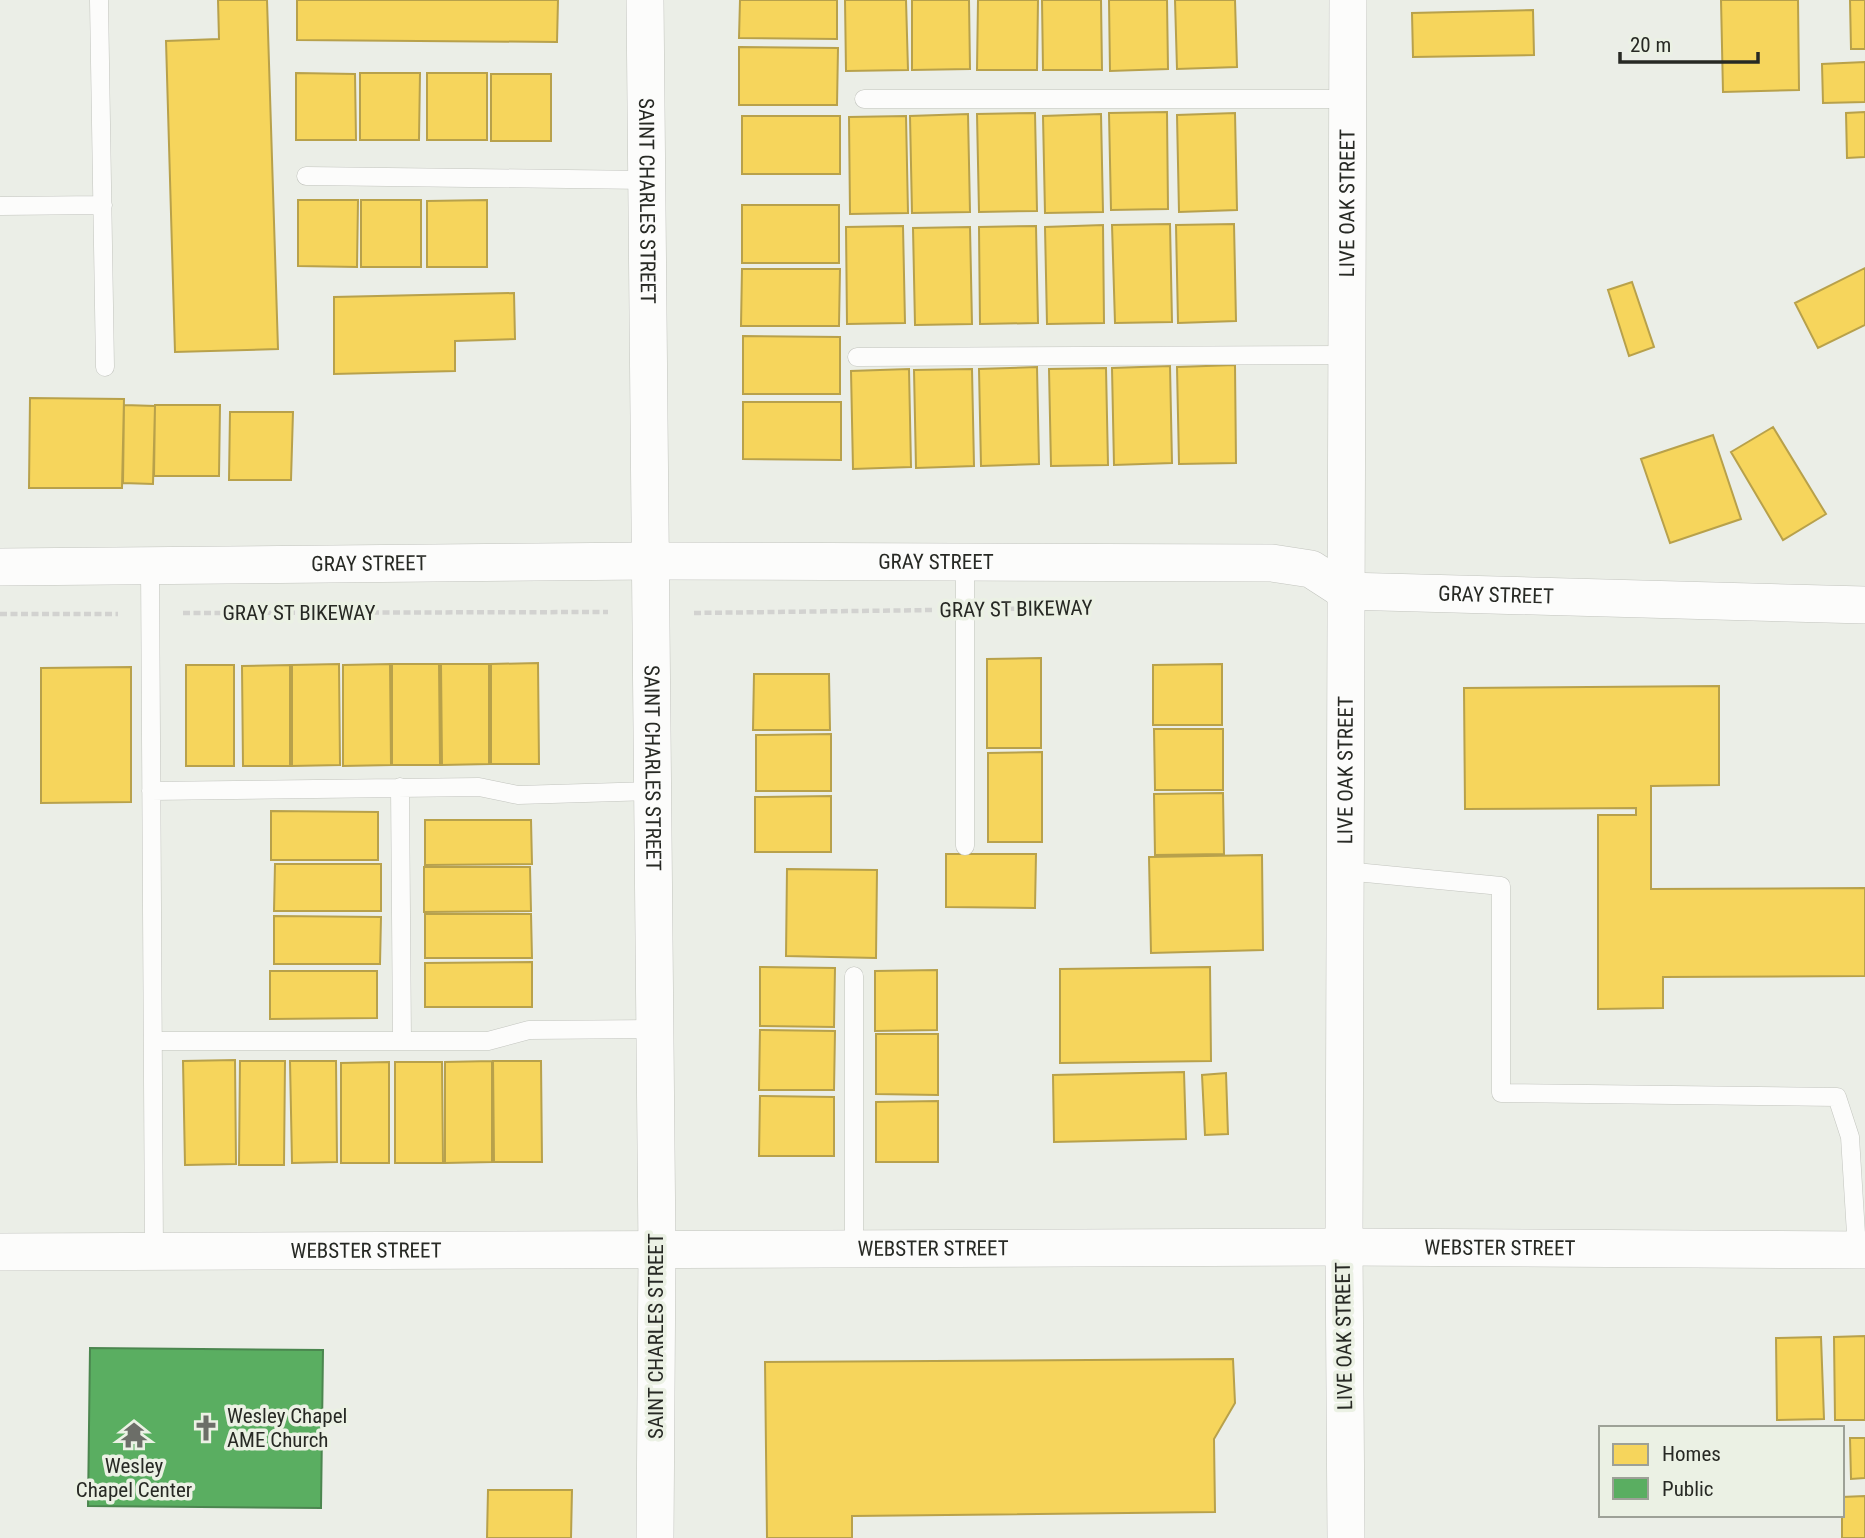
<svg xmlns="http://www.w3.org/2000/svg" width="1865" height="1538" font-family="'Roboto Condensed',sans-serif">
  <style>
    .homes { fill: #f6d55c; stroke: #b8a14b; stroke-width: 2 }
    .public { fill: #5aae61; stroke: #4b864f; stroke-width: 2 }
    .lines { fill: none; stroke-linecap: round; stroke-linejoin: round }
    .service-casing { stroke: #c2c4be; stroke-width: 19 }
    .minor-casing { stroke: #c2c4be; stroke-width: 38 }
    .path { stroke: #d2d2d0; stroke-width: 4.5; stroke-dasharray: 7 3.5; stroke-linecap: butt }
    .service { stroke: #fcfcfb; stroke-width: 18 }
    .minor { stroke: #fcfcfb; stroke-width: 37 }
    .labels { text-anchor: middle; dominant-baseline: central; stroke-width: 7; stroke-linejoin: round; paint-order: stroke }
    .street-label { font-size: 21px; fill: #272924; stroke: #ebf1e4 }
    .poi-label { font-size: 21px; fill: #272924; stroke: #ebf1e4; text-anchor: start }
  </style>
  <rect width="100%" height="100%" fill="#ebeee7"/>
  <path class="homes" d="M 218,0 L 267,0 L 278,349 L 175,352 L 166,41 L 219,39 Z
    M 297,0 L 558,0 L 557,42 L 297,40 Z
    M 740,0 L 837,0 L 837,39 L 739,38 Z
    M 845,0 L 906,0 L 908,70 L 846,71 Z
    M 912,0 L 969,0 L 970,69 L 912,70 Z
    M 978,0 L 1038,0 L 1037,70 L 977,70 Z
    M 1042,0 L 1101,0 L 1102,70 L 1043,70 Z
    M 1109,0 L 1167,0 L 1168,69 L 1110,71 Z
    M 1175,0 L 1235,0 L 1237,67 L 1177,69 Z
    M 1721,0 L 1798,0 L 1799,90 L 1723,92 Z
    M 1850,0 L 1865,0 L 1865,49 L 1851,49 Z
    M 1533,10 L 1534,55 L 1413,57 L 1412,13 Z
    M 739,47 L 838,48 L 837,105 L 739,105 Z
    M 1865,62 L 1865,102 L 1823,103 L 1822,64 Z
    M 296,73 L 355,74 L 356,140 L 296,140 Z
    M 360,73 L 420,73 L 419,140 L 360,140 Z
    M 427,73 L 487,73 L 487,140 L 427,140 Z
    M 491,74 L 551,74 L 551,141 L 491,141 Z
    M 1167,112 L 1168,209 L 1111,210 L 1109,113 Z
    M 1865,112 L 1865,157 L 1847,158 L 1846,113 Z
    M 1035,113 L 1037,211 L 979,212 L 977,114 Z
    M 1235,113 L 1237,210 L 1179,212 L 1177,115 Z
    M 968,114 L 970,212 L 912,213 L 910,116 Z
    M 1101,114 L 1103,212 L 1045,213 L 1043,116 Z
    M 742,116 L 840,116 L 840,174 L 742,174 Z
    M 906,116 L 908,213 L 850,214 L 849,117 Z
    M 298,200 L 358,200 L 357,267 L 298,266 Z
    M 361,200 L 421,200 L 421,267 L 361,267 Z
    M 487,200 L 487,267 L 427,267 L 427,201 Z
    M 742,205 L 839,205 L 839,263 L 742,263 Z
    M 1170,224 L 1172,322 L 1115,323 L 1112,225 Z
    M 1234,224 L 1236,321 L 1178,323 L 1176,225 Z
    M 1103,225 L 1104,323 L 1047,324 L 1045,227 Z
    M 903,226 L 905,323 L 847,324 L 846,227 Z
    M 1036,226 L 1038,323 L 980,324 L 979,227 Z
    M 970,227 L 972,324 L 915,325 L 913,228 Z
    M 1865,268 L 1865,325 L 1818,348 L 1795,303 Z
    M 742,269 L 840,269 L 839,326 L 741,326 Z
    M 1632,282 L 1654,347 L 1629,356 L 1608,290 Z
    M 514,293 L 515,339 L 455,341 L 455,371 L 334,374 L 334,297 Z
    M 743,336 L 840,337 L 840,394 L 743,394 Z
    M 1235,365 L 1236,463 L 1179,464 L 1177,367 Z
    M 1170,366 L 1172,463 L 1114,465 L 1112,368 Z
    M 1037,367 L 1039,464 L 981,466 L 979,369 Z
    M 1106,368 L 1108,465 L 1051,466 L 1049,369 Z
    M 909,369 L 911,467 L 853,469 L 851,371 Z
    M 972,369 L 974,466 L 916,468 L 914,370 Z
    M 30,398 L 124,399 L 122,488 L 29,488 Z
    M 743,402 L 841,402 L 841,460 L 743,459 Z
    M 124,405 L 155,406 L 153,484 L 123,483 Z
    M 155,405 L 220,405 L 219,476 L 154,476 Z
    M 230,412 L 293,412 L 291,480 L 229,480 Z
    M 1773,427 L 1826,514 L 1783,540 L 1731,452 Z
    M 1713,435 L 1741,519 L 1670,543 L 1641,459 Z
    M 1041,658 L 1041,748 L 987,748 L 987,659 Z
    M 538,663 L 539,764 L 491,764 L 491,664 Z
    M 339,664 L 340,765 L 292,766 L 292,665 Z
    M 390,664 L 391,765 L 343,766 L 343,665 Z
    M 392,664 L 439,664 L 440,765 L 392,765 Z
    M 441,664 L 489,664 L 489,764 L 442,765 Z
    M 1222,664 L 1222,725 L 1153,725 L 1153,665 Z
    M 186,665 L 234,665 L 234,766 L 186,766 Z
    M 290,665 L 290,766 L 243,766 L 242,666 Z
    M 131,667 L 131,802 L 41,803 L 41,668 Z
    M 754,674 L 829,674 L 830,730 L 753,730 Z
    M 1719,686 L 1719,785 L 1651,786 L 1651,889 L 1865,888 L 1865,976 L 1663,977 L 1663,1008 L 1598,1009 L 1598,815 L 1636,815 L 1636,808 L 1465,809 L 1464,688 Z
    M 1154,729 L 1223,729 L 1223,790 L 1155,790 Z
    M 831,734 L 831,791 L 756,791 L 756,735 Z
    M 1042,752 L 1042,842 L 988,842 L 988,753 Z
    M 1223,793 L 1224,854 L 1155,855 L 1154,794 Z
    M 831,796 L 831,852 L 755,852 L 755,797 Z
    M 271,811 L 378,812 L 378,860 L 271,860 Z
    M 425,820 L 531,820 L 532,864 L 425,865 Z
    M 946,854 L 1036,854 L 1035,908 L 946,907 Z
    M 1262,855 L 1263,950 L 1151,953 L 1149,857 Z
    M 275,864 L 381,864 L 381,911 L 274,911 Z
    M 424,867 L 530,867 L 531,911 L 424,912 Z
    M 787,869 L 877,870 L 876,958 L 786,956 Z
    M 425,914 L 531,914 L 532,958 L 425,958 Z
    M 274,916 L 381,917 L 380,964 L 274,964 Z
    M 532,962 L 532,1007 L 425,1007 L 425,963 Z
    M 760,967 L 835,968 L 834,1027 L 760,1026 Z
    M 1210,967 L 1211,1061 L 1060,1063 L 1060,969 Z
    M 937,970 L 937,1030 L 875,1031 L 875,971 Z
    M 270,971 L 377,971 L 377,1018 L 270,1019 Z
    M 760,1030 L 835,1031 L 834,1090 L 759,1090 Z
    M 876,1034 L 938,1034 L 938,1095 L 876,1094 Z
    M 235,1060 L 236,1164 L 185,1165 L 183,1061 Z
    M 240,1061 L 285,1061 L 284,1165 L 239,1165 Z
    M 290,1061 L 336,1061 L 337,1162 L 292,1163 Z
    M 492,1061 L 492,1162 L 445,1163 L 445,1062 Z
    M 493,1061 L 541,1061 L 542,1162 L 494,1162 Z
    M 389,1062 L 389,1163 L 341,1163 L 341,1063 Z
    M 395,1062 L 442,1062 L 443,1163 L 395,1163 Z
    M 1184,1072 L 1186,1139 L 1054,1142 L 1053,1075 Z
    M 1226,1073 L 1228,1134 L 1205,1135 L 1202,1075 Z
    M 760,1096 L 834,1097 L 834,1156 L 759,1156 Z
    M 938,1101 L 938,1162 L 876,1162 L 876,1102 Z
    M 1865,1336 L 1865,1420 L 1835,1420 L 1834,1337 Z
    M 1821,1337 L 1824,1419 L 1777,1420 L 1776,1338 Z
    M 1233,1359 L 1235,1403 L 1214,1439 L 1215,1512 L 852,1516 L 852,1538 L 767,1538 L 765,1362 Z
    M 1850,1438 L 1865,1438 L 1865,1478 L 1851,1479 Z
    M 488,1490 L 572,1490 L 571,1538 L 487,1538 Z
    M 1865,1496 L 1865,1538 L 1842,1538 L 1842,1497 Z"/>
  <path class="public" d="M 90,1348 L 323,1350 L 321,1508 L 88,1506 Z"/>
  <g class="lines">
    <g class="service-casing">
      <path id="service" d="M 99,1 L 105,367
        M 864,99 L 1348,99
        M 306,176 L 647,180
        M 0,206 L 103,205
        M 857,357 L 1347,355
        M 150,565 L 154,1251
        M 400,787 L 402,1041
        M 151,791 L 479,787 L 518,795 L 652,791
        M 965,846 L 965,562
        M 1345,871 L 1501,886 L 1501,1093 L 1837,1097 L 1850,1137 L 1857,1250
        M 153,1041 L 488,1041 L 529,1030 L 654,1029
        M 854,1249 L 854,976"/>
    </g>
    <g class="minor-casing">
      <g id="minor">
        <path id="s1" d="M 645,0 L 657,1250 L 655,1538"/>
        <path id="s2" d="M 0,567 L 650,561 L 1272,563 L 1311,569 L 1345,591 L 1865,605"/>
        <path id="s3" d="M 0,1252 L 1344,1247 L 1865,1250"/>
        <path id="s4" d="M 1346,1538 L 1344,1247 L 1348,0"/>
      </g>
    </g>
    <path class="path" d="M 998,609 L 1063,608
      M 183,613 L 608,612
      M 694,613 L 934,610
      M 0,614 L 118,614"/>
    <use href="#service" class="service"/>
    <use href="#minor" class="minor"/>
  </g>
  <defs>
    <g id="church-bare" transform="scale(2.1)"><path d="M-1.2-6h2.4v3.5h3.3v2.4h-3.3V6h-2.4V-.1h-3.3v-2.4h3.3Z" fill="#6c6e68" stroke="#ebf1e4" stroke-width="2.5" paint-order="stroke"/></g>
    <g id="temple-bare" transform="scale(2.1)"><path d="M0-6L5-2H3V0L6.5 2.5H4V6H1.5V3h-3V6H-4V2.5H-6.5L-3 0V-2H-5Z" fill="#6c6e68" stroke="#ebf1e4" stroke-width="2.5" paint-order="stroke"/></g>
  </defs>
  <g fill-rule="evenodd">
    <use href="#church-bare" x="206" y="1428"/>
    <use href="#temple-bare" x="134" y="1435"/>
  </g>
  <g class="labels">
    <g class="street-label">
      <text stroke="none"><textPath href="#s1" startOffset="201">SAINT CHARLES STREET</textPath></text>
      <text stroke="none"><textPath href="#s4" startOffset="1335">LIVE OAK STREET</textPath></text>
      <text stroke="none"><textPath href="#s2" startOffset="936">GRAY STREET</textPath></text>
      <text stroke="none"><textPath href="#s2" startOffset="369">GRAY STREET</textPath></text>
      <text stroke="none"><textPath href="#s2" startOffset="1503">GRAY STREET</textPath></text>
      <text transform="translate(1016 609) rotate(-1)">GRAY ST BIKEWAY</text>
      <text x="299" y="613">GRAY ST BIKEWAY</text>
      <text stroke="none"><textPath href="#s1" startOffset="768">SAINT CHARLES STREET</textPath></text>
      <text stroke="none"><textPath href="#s4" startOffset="768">LIVE OAK STREET</textPath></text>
      <text stroke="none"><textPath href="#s3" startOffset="1500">WEBSTER STREET</textPath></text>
      <text stroke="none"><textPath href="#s3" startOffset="933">WEBSTER STREET</textPath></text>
      <text stroke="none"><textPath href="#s3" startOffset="366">WEBSTER STREET</textPath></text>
      <text transform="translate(656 1336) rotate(-90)">SAINT CHARLES STREET</text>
      <text transform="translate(1344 1336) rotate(-91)">LIVE OAK STREET</text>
    </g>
    <g class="poi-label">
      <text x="227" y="1416">Wesley Chapel<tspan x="227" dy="24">AME Church</tspan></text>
      <text x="134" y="1466" text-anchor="middle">Wesley<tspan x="134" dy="24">Chapel Center</tspan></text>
    </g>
  </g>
  <rect x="1599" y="1426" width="245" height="91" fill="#ebf1e4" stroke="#9da197" stroke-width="2"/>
  <rect x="1613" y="1444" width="35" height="21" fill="#f6d55c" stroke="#9da197" stroke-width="2"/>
  <text x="1662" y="1461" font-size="21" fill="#272924">Homes</text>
  <rect x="1613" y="1478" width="35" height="21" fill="#5aae61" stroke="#9da197" stroke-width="2"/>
  <text x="1662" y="1496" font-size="21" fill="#272924">Public</text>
  <path d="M1620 52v10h138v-10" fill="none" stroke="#272924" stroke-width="3.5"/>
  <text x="1630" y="52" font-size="21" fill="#272924" stroke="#ebf1e4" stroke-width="5" paint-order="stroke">20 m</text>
</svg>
